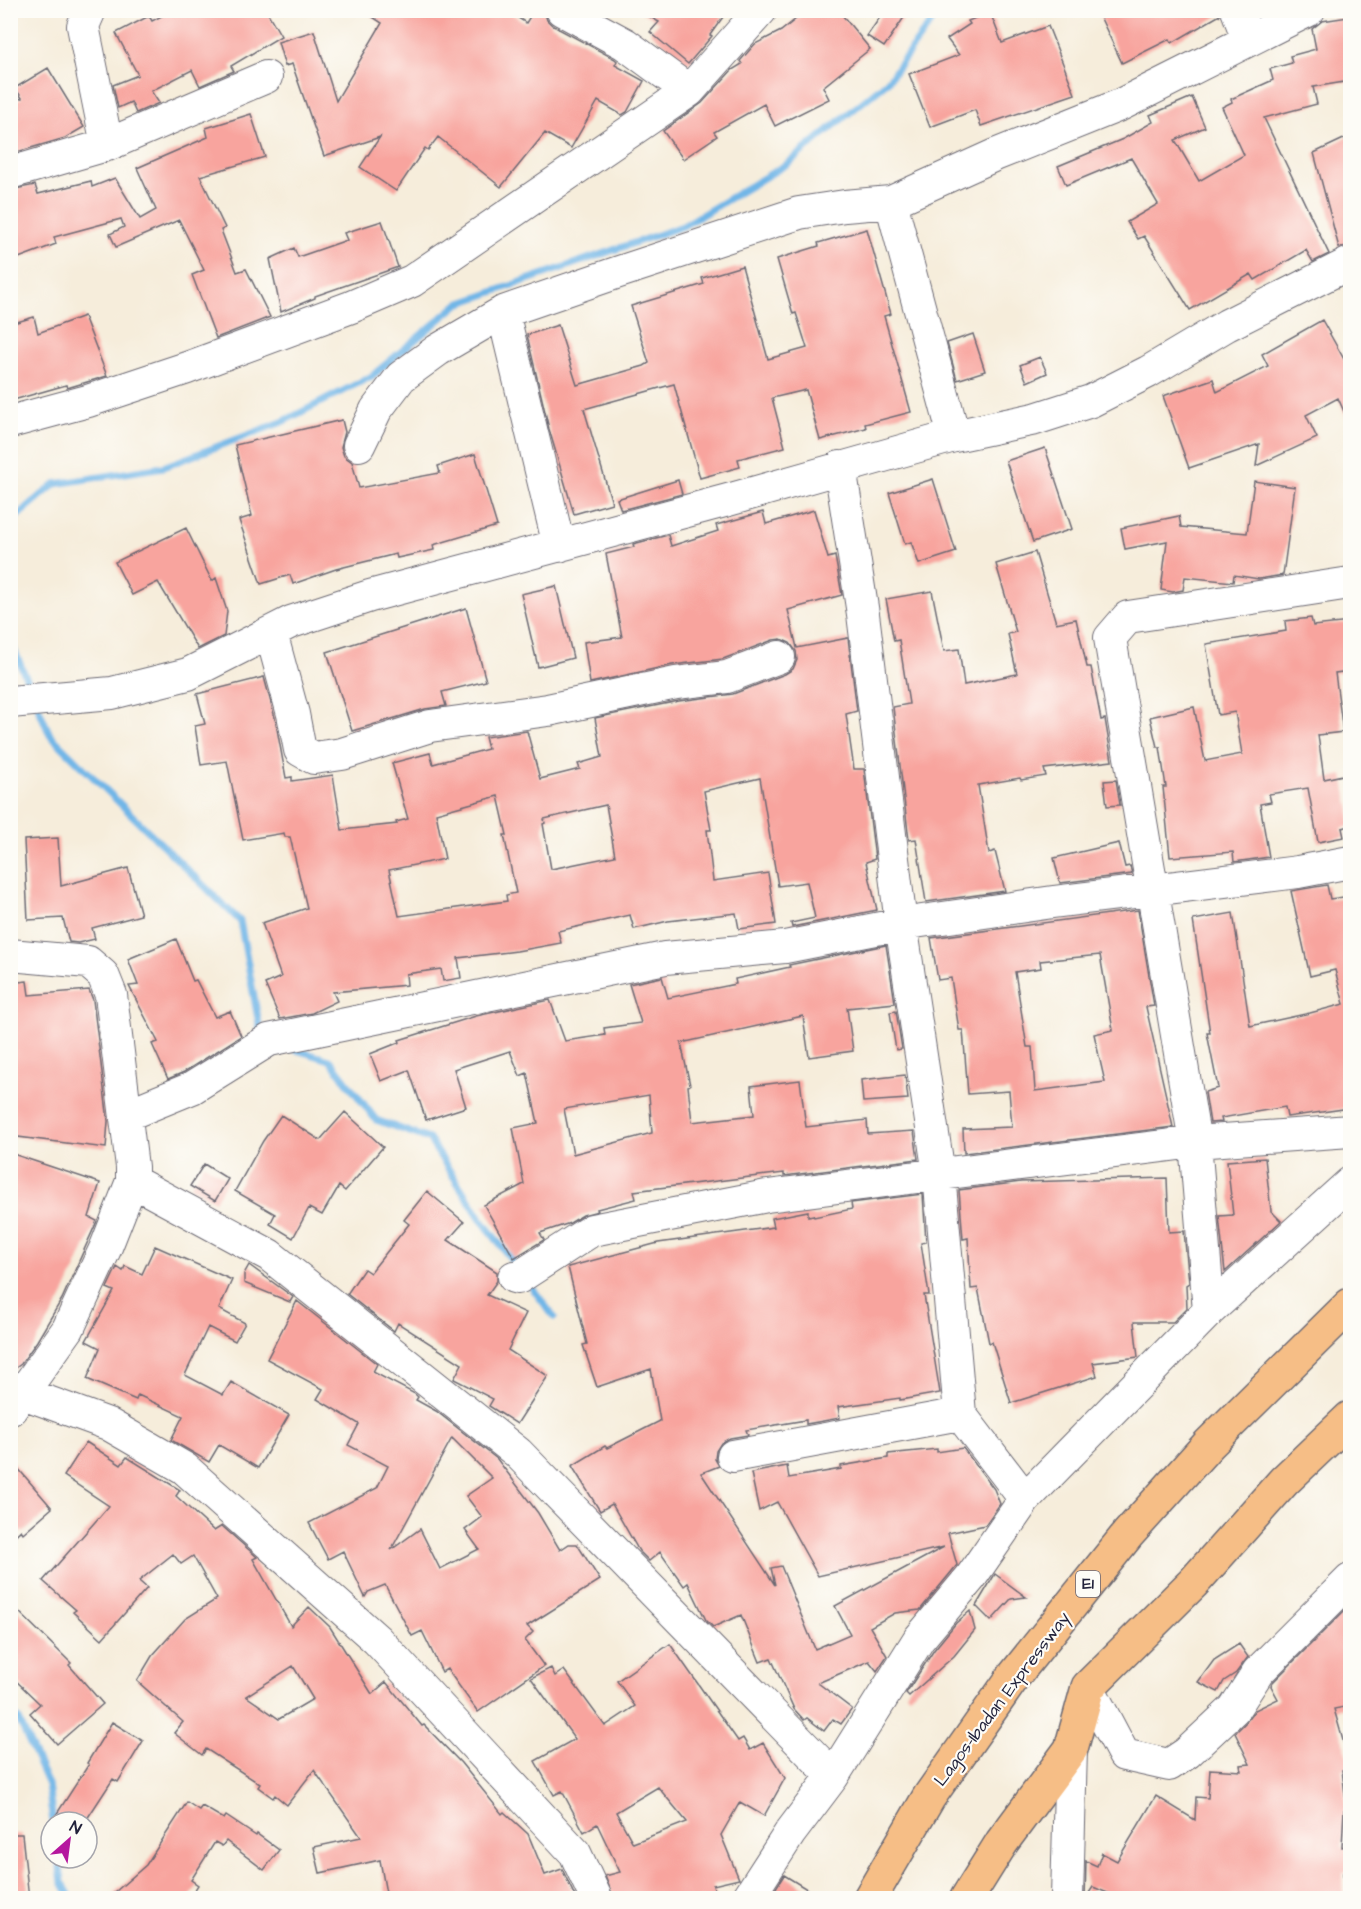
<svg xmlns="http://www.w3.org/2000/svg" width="1361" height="1909" font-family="'Architects Daughter',sans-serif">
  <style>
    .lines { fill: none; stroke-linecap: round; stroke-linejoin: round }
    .stream { stroke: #71b6e7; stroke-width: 7 }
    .building { fill: #f8a49e; fill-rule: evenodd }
    .minor-casing { stroke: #6c6973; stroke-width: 34 }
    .highway-casing { stroke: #6c6973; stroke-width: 36 }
    .minor { stroke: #fff; stroke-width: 32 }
    .highway { stroke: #f6be86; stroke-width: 33 }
    .labels { text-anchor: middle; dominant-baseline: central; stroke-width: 4.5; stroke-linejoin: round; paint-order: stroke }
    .shield { fill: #fdfcf7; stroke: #646373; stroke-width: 1.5 }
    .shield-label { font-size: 16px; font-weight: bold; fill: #22223b }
    .street-label { font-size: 18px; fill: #22223b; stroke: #fdfcf7 }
  </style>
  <rect width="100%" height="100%" fill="#fdfcf7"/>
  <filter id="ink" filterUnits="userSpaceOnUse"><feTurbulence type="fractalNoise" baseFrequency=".0167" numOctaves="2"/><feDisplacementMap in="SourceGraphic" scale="12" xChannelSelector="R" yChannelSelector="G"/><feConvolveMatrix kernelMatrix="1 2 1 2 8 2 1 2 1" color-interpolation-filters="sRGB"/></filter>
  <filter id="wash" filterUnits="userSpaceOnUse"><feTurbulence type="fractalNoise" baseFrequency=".008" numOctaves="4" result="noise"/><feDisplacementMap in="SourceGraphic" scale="24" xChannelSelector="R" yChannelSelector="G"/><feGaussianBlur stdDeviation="1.35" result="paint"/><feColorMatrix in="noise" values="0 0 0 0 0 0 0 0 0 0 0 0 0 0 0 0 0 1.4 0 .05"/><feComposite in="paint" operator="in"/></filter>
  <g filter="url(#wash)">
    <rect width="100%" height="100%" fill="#f6eddb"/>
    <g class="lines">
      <path class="stream" d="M 10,522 L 55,484 L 163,467 L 282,422 L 372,376 L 458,304 L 683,226 L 787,164 L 887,82 L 940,10
        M 10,641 L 32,691
        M 38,707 L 50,735 L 240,921 L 261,1035
        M 290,1048 L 330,1060 L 376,1120 L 429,1139 L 481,1219 L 518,1269
        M 527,1281 L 554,1317
        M 10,1712 L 19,1720 L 48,1785 L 53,1822
        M 59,1858 L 62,1882 L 71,1898"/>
    </g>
    <g id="blocks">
      <path class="building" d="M 173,10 L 266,10 L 281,36 L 231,66 L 234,71 L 200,86 L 192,70 L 151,91 L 159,103 L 136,113 L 131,102 L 118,108 L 113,85 L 138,75 L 116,33 L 149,16 L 152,21 Z
        M 362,10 L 506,10 L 526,23 L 534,10 L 540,10 L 545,14 L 547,20 L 553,26 L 615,59 L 617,61 L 615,65 L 644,81 L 627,112 L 622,115 L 598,101 L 571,148 L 545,133 L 501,187 L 438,137 L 428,150 L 425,148 L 396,191 L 360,167 L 380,137 L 324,156 L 292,64 L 285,66 L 278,42 L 314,31 L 336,101 L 382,23 Z
        M 638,10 L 728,10 L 710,35 L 712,36 L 688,64 L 650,32 L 659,22 Z
        M 807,10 L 838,10 L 870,49 L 823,87 L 829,99 L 775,126 L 764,104 L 714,132 L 717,136 L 683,159 L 663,131 L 702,103 L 732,70 L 742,64 L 740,61 L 755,44 L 781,31 Z
        M 885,10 L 909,10 L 884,47 L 867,36 Z
        M 1097,10 L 1220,10 L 1220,15 L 1172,43 L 1170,39 L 1122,63 Z
        M 990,12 L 1002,43 L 1048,26 L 1075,94 L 981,126 L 975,110 L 930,127 L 909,74 L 959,55 L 947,39 L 970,24 L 968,21 Z
        M 1348,17 L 1350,29 L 1350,81 L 1313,87 L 1317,104 L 1264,118 L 1329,254 L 1313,262 L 1306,250 L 1255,280 L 1251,274 L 1190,310 L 1144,236 L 1138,239 L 1127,222 L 1158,204 L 1131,158 L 1066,185 L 1058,166 L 1123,139 L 1153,122 L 1150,115 L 1192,97 L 1205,127 L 1175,140 L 1199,181 L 1244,155 L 1222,107 L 1232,102 L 1231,99 L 1273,80 L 1270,69 L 1292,63 L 1290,56 L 1316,49 L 1312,29 L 1322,21 Z
        M 48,68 L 84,127 L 65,138 L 10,154 L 10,103 L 22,98 L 15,88 Z
        M 251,114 L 265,157 L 200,176 L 225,228 L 221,230 L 237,272 L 246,269 L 270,317 L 216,338 L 192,275 L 204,270 L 179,220 L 116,247 L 110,234 L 124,227 L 121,219 L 54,237 L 56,244 L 16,259 L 10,243 L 10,190 L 35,185 L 38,194 L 91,181 L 92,187 L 115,178 L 140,219 L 156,210 L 137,168 L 208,137 L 206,128 Z
        M 1350,136 L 1350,245 L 1339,248 L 1314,153 Z
        M 382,221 L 398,267 L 315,296 L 315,298 L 281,312 L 270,259 L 294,248 L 298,257 L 347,240 L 344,233 Z
        M 867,229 L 891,314 L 884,316 L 911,412 L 865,424 L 866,428 L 820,440 L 806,390 L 772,398 L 785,447 L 738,459 L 740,467 L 700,478 L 674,384 L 584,409 L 612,503 L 574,514 L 549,429 L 527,335 L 558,325 L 577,385 L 644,366 L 649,363 L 631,306 L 704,284 L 702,278 L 742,266 L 768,359 L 807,348 L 796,313 L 793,314 L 777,259 L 819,246 L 818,243 Z
        M 84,316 L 107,376 L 67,388 L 66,385 L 10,401 L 10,324 L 34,317 L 38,333 Z
        M 1322,320 L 1350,370 L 1350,425 L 1338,398 L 1306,415 L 1317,438 L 1256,466 L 1259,444 L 1189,468 L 1163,396 L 1213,379 L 1217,392 L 1268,366 L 1262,354 Z
        M 973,334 L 985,371 L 957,380 L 947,343 Z
        M 1040,357 L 1047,373 L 1027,382 L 1020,365 Z
        M 342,420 L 345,432 L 341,447 L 344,456 L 352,462 L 359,488 L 440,473 L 438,466 L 475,454 L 497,526 L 433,545 L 434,550 L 397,558 L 396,554 L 336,569 L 293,584 L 290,575 L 261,584 L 239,520 L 252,516 L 235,445 Z
        M 1045,448 L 1072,529 L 1033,542 L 1006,461 Z
        M 933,479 L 956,552 L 919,564 L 911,542 L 905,544 L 889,493 Z
        M 678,480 L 682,494 L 621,510 L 617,499 Z
        M 1254,481 L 1295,487 L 1283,575 L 1259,579 L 1234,575 L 1233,582 L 1185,577 L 1183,590 L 1173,592 L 1161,590 L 1167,541 L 1125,549 L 1121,528 L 1179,516 L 1181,527 L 1247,533 Z
        M 814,510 L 828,558 L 835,556 L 842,595 L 788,610 L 797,648 L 848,638 L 857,711 L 846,714 L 854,769 L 864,769 L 875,859 L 866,862 L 877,910 L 792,927 L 791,923 L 815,918 L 807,882 L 778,886 L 760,778 L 704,791 L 711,830 L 707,830 L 713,881 L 768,873 L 776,924 L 739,929 L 736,913 L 668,921 L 634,929 L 630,915 L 558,931 L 561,943 L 517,951 L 458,958 L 461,978 L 443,981 L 441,969 L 406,974 L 407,985 L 333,992 L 337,1001 L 312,1013 L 280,1019 L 265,984 L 281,977 L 262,923 L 307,908 L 290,837 L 285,837 L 284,833 L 243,840 L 227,761 L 201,765 L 195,726 L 205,724 L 197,694 L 264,677 L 275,718 L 286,778 L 292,777 L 292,781 L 333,775 L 342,830 L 397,824 L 396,822 L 408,819 L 392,763 L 430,753 L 433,764 L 488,749 L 485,737 L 527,731 L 540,779 L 580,769 L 578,764 L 602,757 L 595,718 L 679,701 L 733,694 L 785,674 L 793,669 L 797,660 L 796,651 L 790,643 L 781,639 L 773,640 L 723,659 L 672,665 L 590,683 L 584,642 L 622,637 L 606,554 L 634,547 L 633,544 L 668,535 L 671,546 L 718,531 L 716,525 L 763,512 L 766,524 ZM 498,796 L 507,835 L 504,835 L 516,893 L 506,895 L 507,901 L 399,916 L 389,870 L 445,859 L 436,813 ZM 606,805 L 615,856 L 551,869 L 543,824 L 545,823 L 544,819 Z
        M 186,528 L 212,581 L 216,578 L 227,611 L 224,636 L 198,649 L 158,582 L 132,595 L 115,562 Z
        M 1035,552 L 1056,623 L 1076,619 L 1087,667 L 1091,667 L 1101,720 L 1105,719 L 1112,761 L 1044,769 L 1046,776 L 1021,780 L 1020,778 L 978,785 L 989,853 L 995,851 L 1005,891 L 926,902 L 916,839 L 909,840 L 893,707 L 909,704 L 899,640 L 894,641 L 886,599 L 932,591 L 944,651 L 959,649 L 964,685 L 1017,674 L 1008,634 L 1016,632 L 996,564 Z
        M 556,586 L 573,658 L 538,667 L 521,594 Z
        M 466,608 L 486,681 L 442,692 L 446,706 L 425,709 L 352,731 L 327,652 Z
        M 1311,618 L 1313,626 L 1350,622 L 1350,671 L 1335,673 L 1343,732 L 1318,735 L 1324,779 L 1343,775 L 1350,811 L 1350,826 L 1342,828 L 1344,837 L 1318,842 L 1308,788 L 1269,794 L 1271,802 L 1260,804 L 1269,857 L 1234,862 L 1233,852 L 1170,857 L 1163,787 L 1166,787 L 1160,747 L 1157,747 L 1150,717 L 1194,707 L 1205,761 L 1242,754 L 1235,712 L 1218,715 L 1206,644 L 1286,631 L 1285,621 Z
        M 1116,780 L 1120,805 L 1107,806 L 1104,781 Z
        M 58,838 L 61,886 L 128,868 L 141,915 L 92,928 L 95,939 L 78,943 L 69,942 L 63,918 L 28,920 L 24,840 Z
        M 1119,843 L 1125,867 L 1130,866 L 1132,874 L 1060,883 L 1054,858 Z
        M 1327,885 L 1330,899 L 1350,896 L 1350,1108 L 1287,1117 L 1285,1107 L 1221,1118 L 1222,1122 L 1210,1123 L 1205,1092 L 1218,1088 L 1207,1033 L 1210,1033 L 1193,920 L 1233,913 L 1250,1026 L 1310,1013 L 1344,1004 L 1335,970 L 1310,976 L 1291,891 Z
        M 1138,910 L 1154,1006 L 1146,1007 L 1173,1127 L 964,1153 L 963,1129 L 1012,1127 L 1009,1091 L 968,1094 L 963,1030 L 959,1030 L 951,978 L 938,980 L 931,938 ZM 1100,955 L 1113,1030 L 1094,1034 L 1105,1082 L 1035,1091 L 1032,1047 L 1027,1047 L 1015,972 L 1041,968 L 1040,961 Z
        M 176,939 L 193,981 L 196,980 L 215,1017 L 230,1011 L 241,1036 L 184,1072 L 168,1079 L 152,1044 L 158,1042 L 129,986 L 138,985 L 128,959 Z
        M 886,945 L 895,1003 L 847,1008 L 853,1051 L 809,1057 L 803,1016 L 681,1043 L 690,1085 L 688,1086 L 692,1122 L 754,1115 L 751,1086 L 800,1080 L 806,1127 L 867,1120 L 868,1134 L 914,1131 L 918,1159 L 784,1176 L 784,1173 L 634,1191 L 636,1199 L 597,1209 L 598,1211 L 583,1215 L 570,1223 L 540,1233 L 544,1240 L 514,1258 L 484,1205 L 524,1184 L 513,1128 L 538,1123 L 527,1073 L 520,1076 L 510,1051 L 454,1069 L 466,1107 L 426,1120 L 409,1070 L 381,1081 L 370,1054 L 400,1042 L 399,1040 L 476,1016 L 550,1000 L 565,1041 L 605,1035 L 604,1028 L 641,1023 L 629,984 L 662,977 L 668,998 L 736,984 L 735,979 L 790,967 L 789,965 ZM 649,1095 L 652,1133 L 573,1154 L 564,1109 Z
        M 27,981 L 29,995 L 89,990 L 93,1000 L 108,1121 L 106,1148 L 10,1136 L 10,983 Z
        M 896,1011 L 902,1049 L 896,1050 L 890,1012 Z
        M 905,1075 L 908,1099 L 863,1102 L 861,1080 Z
        M 345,1112 L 383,1147 L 345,1191 L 339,1186 L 322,1215 L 309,1208 L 293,1238 L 270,1224 L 275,1214 L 235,1191 L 263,1141 L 281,1115 L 320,1140 Z
        M 10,1153 L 100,1183 L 89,1217 L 97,1221 L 62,1299 L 37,1341 L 21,1364 L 10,1372 Z
        M 1265,1158 L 1271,1211 L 1281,1221 L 1225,1272 L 1219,1216 L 1233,1215 L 1227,1161 Z
        M 204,1164 L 228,1179 L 215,1201 L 190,1186 Z
        M 1167,1178 L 1169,1232 L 1184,1231 L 1189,1283 L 1186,1285 L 1187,1308 L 1173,1322 L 1134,1322 L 1138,1357 L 1093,1363 L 1097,1376 L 1011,1403 L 992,1342 L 989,1343 L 978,1288 L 971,1289 L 968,1238 L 963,1239 L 959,1190 L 1021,1182 Z
        M 427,1191 L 464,1222 L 448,1240 L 497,1272 L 497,1281 L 487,1295 L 526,1313 L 508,1350 L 548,1376 L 517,1424 L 489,1406 L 493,1399 L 454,1379 L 462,1364 L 398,1323 L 394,1331 L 347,1294 L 364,1269 L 370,1273 L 409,1224 L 404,1220 Z
        M 923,1194 L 926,1242 L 921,1243 L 929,1295 L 924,1295 L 940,1393 L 900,1400 L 900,1398 L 838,1407 L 840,1418 L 806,1424 L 806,1420 L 746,1430 L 748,1435 L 730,1438 L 721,1443 L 716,1451 L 715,1459 L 719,1466 L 701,1473 L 775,1585 L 771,1568 L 781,1566 L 815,1649 L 850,1634 L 835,1606 L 944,1547 L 818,1576 L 777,1502 L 759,1511 L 751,1473 L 787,1466 L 789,1478 L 841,1469 L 841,1466 L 888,1458 L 888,1454 L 937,1449 L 937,1452 L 963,1448 L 994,1489 L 1000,1504 L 985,1525 L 948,1533 L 957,1565 L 920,1610 L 895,1613 L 870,1627 L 887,1656 L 877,1671 L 869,1661 L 818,1683 L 852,1709 L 841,1724 L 833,1719 L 824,1731 L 807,1718 L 804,1720 L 794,1709 L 771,1658 L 760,1662 L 741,1615 L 713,1627 L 706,1620 L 688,1583 L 684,1586 L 660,1552 L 649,1561 L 639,1551 L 612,1504 L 600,1511 L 572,1466 L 605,1446 L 607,1448 L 660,1421 L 651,1369 L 597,1387 L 583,1345 L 587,1344 L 568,1267 L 658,1243 L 774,1227 L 772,1218 L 808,1211 L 808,1216 L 813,1215 L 814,1217 L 852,1209 L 851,1203 Z
        M 155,1246 L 232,1280 L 219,1309 L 245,1323 L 235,1341 L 208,1327 L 185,1375 L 223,1395 L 231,1382 L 289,1415 L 258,1468 L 219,1445 L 209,1462 L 171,1440 L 183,1416 L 138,1395 L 136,1400 L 87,1379 L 100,1348 L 86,1341 L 114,1291 L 107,1288 L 117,1267 L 123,1271 L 125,1266 L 142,1274 Z
        M 249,1265 L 293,1297 L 290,1302 L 244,1283 L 244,1274 Z
        M 297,1301 L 377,1364 L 373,1372 L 415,1394 L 418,1397 L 416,1400 L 436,1411 L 497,1459 L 538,1513 L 560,1550 L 569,1544 L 577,1544 L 600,1580 L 527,1626 L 533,1632 L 525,1640 L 544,1666 L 478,1712 L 447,1669 L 442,1672 L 422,1631 L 412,1636 L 385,1585 L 368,1592 L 365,1597 L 343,1551 L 328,1559 L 309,1523 L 377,1488 L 388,1466 L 348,1445 L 359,1424 L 317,1399 L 323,1389 L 267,1359 ZM 452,1438 L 492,1478 L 466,1496 L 482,1517 L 465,1530 L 479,1549 L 440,1569 L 420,1529 L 391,1550 Z
        M 86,1442 L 121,1465 L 127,1457 L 180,1490 L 176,1496 L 214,1531 L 222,1526 L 257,1557 L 253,1559 L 291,1626 L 309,1607 L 330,1627 L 372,1694 L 386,1682 L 422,1726 L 424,1725 L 461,1763 L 502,1814 L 504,1812 L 528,1834 L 545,1875 L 562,1869 L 576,1899 L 387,1899 L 380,1860 L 320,1873 L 314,1847 L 361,1837 L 314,1770 L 287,1805 L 275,1795 L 273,1798 L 258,1787 L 260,1784 L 206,1749 L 202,1755 L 174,1733 L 183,1722 L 137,1681 L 152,1656 L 185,1619 L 217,1599 L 193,1556 L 181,1564 L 173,1554 L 139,1581 L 147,1588 L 102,1639 L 73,1612 L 76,1610 L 43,1581 L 109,1506 L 64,1476 ZM 293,1666 L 313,1699 L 279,1719 L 246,1696 Z
        M 10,1459 L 52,1508 L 23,1533 L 21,1530 L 10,1540 Z
        M 995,1574 L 1026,1597 L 1011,1599 L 991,1621 L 976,1606 Z
        M 10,1603 L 71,1663 L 69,1665 L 103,1704 L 57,1744 L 30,1713 L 40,1704 L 10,1675 Z
        M 1350,1605 L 1350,1706 L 1334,1709 L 1350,1765 L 1350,1767 L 1342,1770 L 1347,1810 L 1344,1810 L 1342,1847 L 1350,1846 L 1350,1873 L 1343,1873 L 1344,1899 L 1122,1899 L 1093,1887 L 1085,1899 L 1086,1861 L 1097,1866 L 1102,1853 L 1117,1861 L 1156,1796 L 1195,1820 L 1196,1797 L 1208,1798 L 1210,1769 L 1241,1771 L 1240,1765 L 1250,1764 L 1235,1733 L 1246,1722 L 1255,1710 L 1278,1699 L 1271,1686 L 1272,1683 Z
        M 970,1611 L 975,1630 L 954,1656 L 909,1696 L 906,1693 L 934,1650 L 956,1623 Z
        M 670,1644 L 738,1741 L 743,1738 L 750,1750 L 763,1743 L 785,1778 L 764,1816 L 740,1802 L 721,1835 L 739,1879 L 713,1885 L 717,1899 L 614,1899 L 605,1876 L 620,1872 L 597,1824 L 584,1832 L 562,1791 L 554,1795 L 535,1761 L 575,1739 L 531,1678 L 551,1668 L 555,1676 L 564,1670 L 605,1726 L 635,1706 L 617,1681 ZM 658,1787 L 687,1822 L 633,1843 L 616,1812 Z
        M 1239,1644 L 1248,1657 L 1236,1673 L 1224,1681 L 1218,1692 L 1198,1682 L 1214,1660 Z
        M 112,1722 L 143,1741 L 118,1782 L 113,1779 L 85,1822 L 66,1822 L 56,1815 L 89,1764 L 87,1763 Z
        M 187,1802 L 199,1810 L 202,1806 L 224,1819 L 226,1816 L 256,1836 L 257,1834 L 279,1850 L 264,1870 L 226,1841 L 222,1846 L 215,1842 L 191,1880 L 198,1885 L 189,1899 L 107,1899 L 146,1865 Z
        M 10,1834 L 22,1834 L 29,1899 L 10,1899 Z
        M 784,1875 L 823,1899 L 769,1899 Z"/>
    </g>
  </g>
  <g filter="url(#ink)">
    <use href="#blocks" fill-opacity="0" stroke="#6c6973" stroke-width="1.5"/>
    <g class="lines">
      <g class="minor-casing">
        <path id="minor" d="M 90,10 L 83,26 L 107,145
          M 562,10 L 625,44 L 689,91
          M 1237,10 L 1248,39
          M 10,173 L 107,145 L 266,77
          M 891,202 L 995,155 L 1120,105 L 1309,10
          M 503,312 L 559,546
          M 10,422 L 88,401 L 187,368 L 351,307 L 412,281 L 689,91 L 761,10
          M 359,445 L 376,410 L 401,377 L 438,350 L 503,312 L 616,273 L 799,213 L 845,206 L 891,202 L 954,436
          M 840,467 L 863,614 L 901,924 L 939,1174 L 960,1414 L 1025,1499
          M 271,633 L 293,714 L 300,750 L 314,758 L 342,754 L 430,726 L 548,710 L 676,683 L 727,677 L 779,657
          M 10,702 L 112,693 L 188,674 L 291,622 L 370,596 L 728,500 L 954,436 L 1035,419 L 1091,401 L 1148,372 L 1227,325 L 1350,263
          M 10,955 L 88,962 L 103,975 L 111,995 L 132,1167 L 132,1181 L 106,1247 L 68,1329 L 11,1409
          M 126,1115 L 192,1088 L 269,1040 L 665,958 L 785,947 L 901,924 L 1053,902 L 1298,872 L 1350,862
          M 132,1181 L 269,1255 L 518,1453 L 833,1776
          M 514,1277 L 518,1278 L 592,1230 L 767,1196 L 1195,1142 L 1350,1131
          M 1209,1311 L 1195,1142 L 1110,638 L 1128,617 L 1350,583
          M 23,1393 L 108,1424 L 184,1468 L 377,1640 L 575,1853 L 596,1898
          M 733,1456 L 960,1414
          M 1088,1687 L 1124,1755 L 1169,1765 L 1187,1753 L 1234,1709 L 1258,1672 L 1350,1580
          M 748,1898 L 790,1833 L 833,1776 L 919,1639 L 971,1577 L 1025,1499 L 1209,1311 L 1350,1183
          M 1067,1898 L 1071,1749"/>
      </g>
      <g class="highway-casing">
        <path id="highway" d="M 870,1898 L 929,1797 L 1014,1676 L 1128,1534 L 1209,1444 L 1350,1305
          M 967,1898 L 1002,1842 L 1071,1749 L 1088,1687 L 1193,1583 L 1284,1481 L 1350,1418"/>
      </g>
      <use href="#minor" class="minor"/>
      <use href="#highway" class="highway"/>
    </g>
  </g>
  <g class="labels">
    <rect class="shield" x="1076" y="1571" width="24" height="26" rx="4.5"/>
    <g class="shield-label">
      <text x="1088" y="1584">E1</text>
    </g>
    <g class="street-label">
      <text transform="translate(1002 1699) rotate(-53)">Lagos-Ibadan Expressway</text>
    </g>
  </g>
  <rect width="1361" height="1909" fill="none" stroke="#fdfcf7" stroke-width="36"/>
  <g transform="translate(69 1840) rotate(28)"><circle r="28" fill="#fdfcf7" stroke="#a5a5ac" stroke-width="1.5"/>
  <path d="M0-4.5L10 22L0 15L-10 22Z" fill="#b5179e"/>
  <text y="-9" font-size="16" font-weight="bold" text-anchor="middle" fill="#22223b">N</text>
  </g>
</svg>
